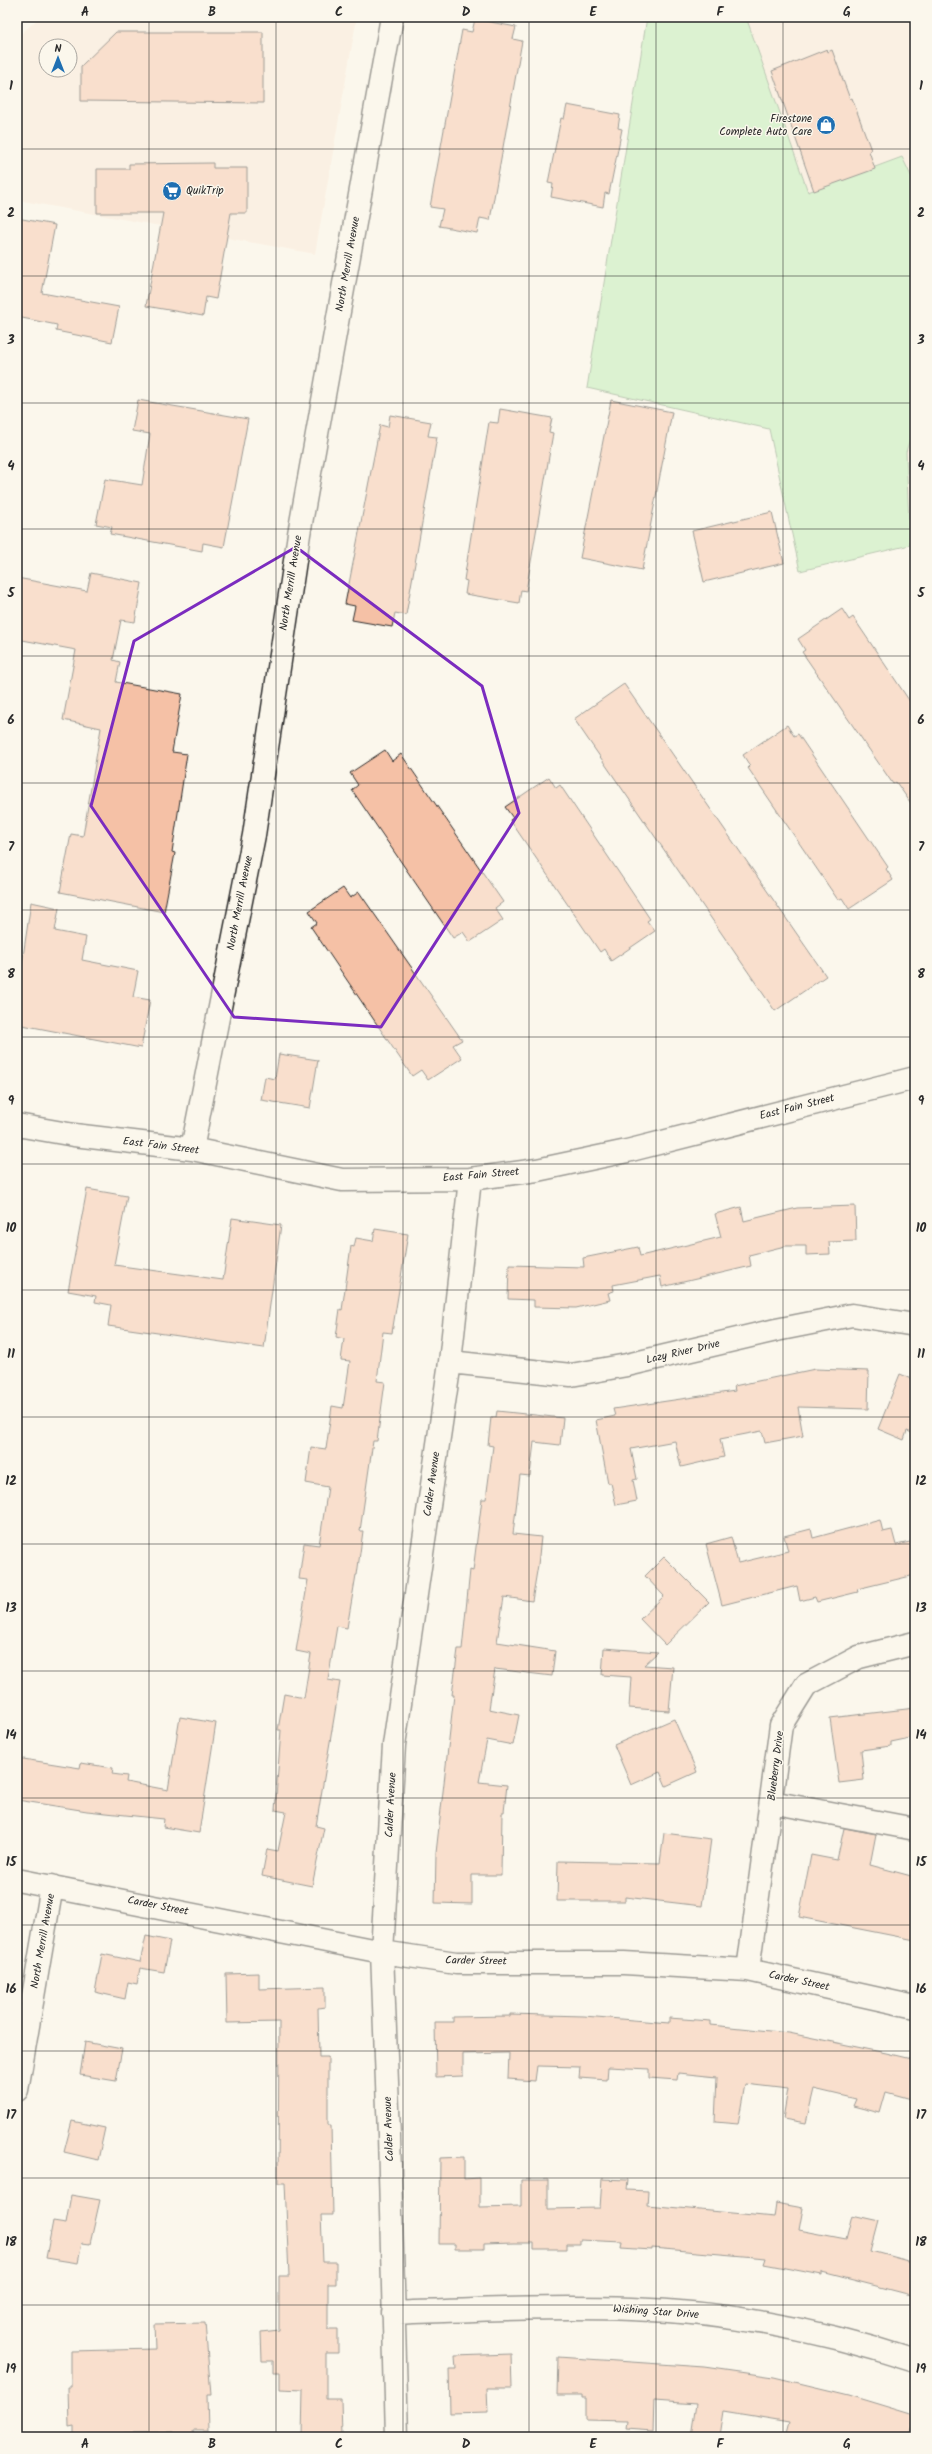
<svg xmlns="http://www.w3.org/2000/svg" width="932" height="2454" font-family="Kalam,sans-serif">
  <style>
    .built { fill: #f9e7d7; fill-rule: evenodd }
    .green { fill: #b5ecaf; stroke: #708c6d }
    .building { fill: #f5c1a6; stroke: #2b2b2b }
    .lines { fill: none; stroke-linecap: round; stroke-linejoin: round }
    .minor-casing { stroke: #2b2b2b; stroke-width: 25 }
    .minor { stroke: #fbf7ec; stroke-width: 22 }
    .marked { fill: none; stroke: #7b2cbf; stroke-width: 3; stroke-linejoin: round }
    .grid { fill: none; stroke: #2b2b2b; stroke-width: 1; stroke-opacity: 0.55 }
    .labels { text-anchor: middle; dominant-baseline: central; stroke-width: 3; stroke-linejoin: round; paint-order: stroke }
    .poi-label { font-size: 11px; fill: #2b2b2b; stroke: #fbf7ec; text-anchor: end }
    .street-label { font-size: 11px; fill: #2b2b2b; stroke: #fbf7ec }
    .neatline { fill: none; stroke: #2b2b2b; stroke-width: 1.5 }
    .grid-label { font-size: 13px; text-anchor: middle; font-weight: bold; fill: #2b2b2b }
  </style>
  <rect width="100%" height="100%" fill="#fbf7ec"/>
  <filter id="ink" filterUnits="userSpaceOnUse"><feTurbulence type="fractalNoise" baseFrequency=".025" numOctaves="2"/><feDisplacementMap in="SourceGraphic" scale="8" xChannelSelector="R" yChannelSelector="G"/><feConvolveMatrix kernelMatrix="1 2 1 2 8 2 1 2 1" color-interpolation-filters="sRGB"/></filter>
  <g filter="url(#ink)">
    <path class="built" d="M 40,17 L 357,17 L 315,254 L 17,200 L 17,37 ZM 46,46 L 70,46 L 70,70 L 46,70 Z
      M 746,17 L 915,17 L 915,184 L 902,157 L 808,192 Z
      M 915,421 L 915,545 L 910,545 L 906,452 Z"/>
    <path class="green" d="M 647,17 L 746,17 L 808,192 L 902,157 L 915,184 L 915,421 L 906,452 L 910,545 L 800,571 L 769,429 L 587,388 Z"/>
    <path class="building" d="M 475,19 L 516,27 L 513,39 L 522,41 L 490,220 L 480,218 L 477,233 L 439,226 L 443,209 L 430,207 L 462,30 L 472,32 Z
      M 116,32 L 263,32 L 263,103 L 81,101 L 81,66 Z
      M 827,49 L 828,52 L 832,50 L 850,99 L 852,98 L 871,150 L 869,151 L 875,169 L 814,191 L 772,71 Z
      M 567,105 L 620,115 L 618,128 L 622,129 L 609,194 L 605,193 L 603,207 L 551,197 L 553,184 L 548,183 L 561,118 L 564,119 Z
      M 213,163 L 213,168 L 247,168 L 247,213 L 231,213 L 216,299 L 206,297 L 203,316 L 146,306 L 163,213 L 97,213 L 97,169 L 129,169 L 129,164 Z
      M 17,218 L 55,225 L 42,293 L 119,307 L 112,342 L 56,331 L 57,325 L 17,317 Z
      M 138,400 L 248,419 L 224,547 L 203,543 L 202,551 L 110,534 L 112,527 L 96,524 L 105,479 L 142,485 L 150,434 L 132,431 Z
      M 611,400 L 672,412 L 642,570 L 580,558 Z
      M 500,409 L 552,418 L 549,432 L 553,433 L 526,591 L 521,590 L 519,603 L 465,594 L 467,581 L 464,580 L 489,422 L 498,423 Z
      M 390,415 L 431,422 L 428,436 L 437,437 L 406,615 L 395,613 L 392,627 L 352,620 L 355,606 L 345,604 L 380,425 L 388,427 Z
      M 772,512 L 784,563 L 704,582 L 692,531 Z
      M 91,573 L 142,583 L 135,622 L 121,620 L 113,660 L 120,662 L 116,682 L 182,694 L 172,752 L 187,754 L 172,852 L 175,853 L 164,912 L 60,892 L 71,834 L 83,836 L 101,728 L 63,720 L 76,650 L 17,639 L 17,578 L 87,591 Z
      M 842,609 L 849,620 L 853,617 L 915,709 L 915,809 L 896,782 L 893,784 L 802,652 L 805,650 L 798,639 Z
      M 624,684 L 826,976 L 775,1011 L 574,719 Z
      M 787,725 L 794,736 L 798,734 L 888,867 L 886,869 L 893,880 L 849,909 L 842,898 L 838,900 L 748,768 L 750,766 L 743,755 Z
      M 385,750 L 392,761 L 401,754 L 503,902 L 495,908 L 503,920 L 470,942 L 463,932 L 453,938 L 352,790 L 358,785 L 350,773 Z
      M 549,777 L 556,788 L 560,785 L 650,919 L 647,921 L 655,931 L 611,961 L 604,949 L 600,952 L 510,820 L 513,818 L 505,807 Z
      M 343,888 L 350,898 L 359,892 L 462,1040 L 453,1045 L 462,1058 L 428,1080 L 421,1070 L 412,1076 L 311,927 L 317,923 L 309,911 Z
      M 31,902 L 59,908 L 55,931 L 86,937 L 82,960 L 138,971 L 133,997 L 150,1000 L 141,1048 L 17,1024 L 17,977 L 20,977 Z
      M 279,1054 L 318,1060 L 310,1108 L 261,1100 L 265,1077 L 275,1079 Z
      M 87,1189 L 127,1196 L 114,1265 L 223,1280 L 232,1218 L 281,1225 L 264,1348 L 108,1326 L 111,1305 L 95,1302 L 96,1296 L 68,1291 Z
      M 855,1206 L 856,1241 L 829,1242 L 830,1254 L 806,1255 L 806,1246 L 785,1246 L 749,1255 L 751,1266 L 730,1271 L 662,1287 L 660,1276 L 613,1285 L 614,1291 L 608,1293 L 610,1300 L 576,1308 L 534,1307 L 534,1300 L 508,1299 L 509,1265 L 584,1267 L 583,1258 L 638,1247 L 640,1256 L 721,1237 L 715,1214 L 741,1207 L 744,1221 L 797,1208 Z
      M 375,1229 L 408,1234 L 392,1333 L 383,1332 L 377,1381 L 385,1382 L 377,1441 L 373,1441 L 360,1531 L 363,1531 L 357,1575 L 356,1575 L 347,1628 L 337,1626 L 328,1680 L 340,1682 L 316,1826 L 324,1828 L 312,1886 L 262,1876 L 267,1849 L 278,1851 L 286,1812 L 275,1810 L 281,1730 L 278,1730 L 284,1694 L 304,1698 L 311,1654 L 296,1651 L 308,1580 L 299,1579 L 304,1543 L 319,1545 L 328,1487 L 306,1483 L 311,1447 L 326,1449 L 332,1406 L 343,1408 L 350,1361 L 341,1360 L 344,1339 L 336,1337 L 340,1309 L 342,1310 L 351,1246 L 354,1247 L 356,1238 L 373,1241 Z
      M 815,1369 L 869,1371 L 868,1409 L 798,1407 L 803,1436 L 765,1443 L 762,1431 L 720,1439 L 724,1457 L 681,1467 L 675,1441 L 631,1449 L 637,1479 L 633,1480 L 637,1501 L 616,1505 L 611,1483 L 608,1483 L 596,1420 L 615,1416 L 613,1409 L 735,1391 L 734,1386 Z
      M 900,1374 L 915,1380 L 915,1434 L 907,1431 L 904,1440 L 878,1429 Z
      M 497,1411 L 563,1418 L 560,1445 L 534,1442 L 530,1476 L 520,1475 L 513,1534 L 541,1537 L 538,1565 L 532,1601 L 504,1597 L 497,1642 L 555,1651 L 552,1676 L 495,1669 L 489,1709 L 519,1715 L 513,1745 L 487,1740 L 479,1782 L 507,1785 L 504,1812 L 502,1812 L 501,1875 L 472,1875 L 472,1904 L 435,1903 L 436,1853 L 454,1695 L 452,1695 L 458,1649 L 462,1649 L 470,1570 L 473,1571 L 482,1499 L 486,1499 L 493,1446 L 488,1445 L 491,1417 L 496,1417 Z
      M 880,1520 L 883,1532 L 892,1530 L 896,1545 L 915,1541 L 915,1575 L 857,1589 L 858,1592 L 817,1602 L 815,1597 L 800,1601 L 797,1586 L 722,1605 L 706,1544 L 731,1537 L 738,1563 L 788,1551 L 784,1536 L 811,1529 L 813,1538 Z
      M 664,1557 L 709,1602 L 665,1645 L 640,1619 L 664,1596 L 645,1576 Z
      M 604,1648 L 658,1652 L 644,1665 L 673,1667 L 669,1711 L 629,1708 L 631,1677 L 602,1675 Z
      M 915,1708 L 915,1737 L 891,1742 L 891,1746 L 861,1750 L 864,1780 L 839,1783 L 830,1718 Z
      M 180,1717 L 216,1723 L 199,1833 L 163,1827 L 164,1819 L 87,1811 L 17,1800 L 17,1758 L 80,1768 L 81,1763 L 113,1768 L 112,1774 L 127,1776 L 126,1782 L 168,1790 Z
      M 674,1719 L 697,1772 L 666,1786 L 660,1772 L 631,1785 L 614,1745 Z
      M 844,1828 L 876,1834 L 870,1865 L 915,1877 L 915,1940 L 799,1917 L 811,1855 L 837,1860 Z
      M 664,1833 L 711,1839 L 702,1906 L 625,1897 L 625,1901 L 557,1901 L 558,1861 L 660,1863 Z
      M 146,1936 L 170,1941 L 164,1972 L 140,1968 L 137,1984 L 128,1982 L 125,1999 L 95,1992 L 102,1954 L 140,1962 Z
      M 259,1973 L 259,1989 L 325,1987 L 325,2007 L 318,2008 L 319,2057 L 328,2057 L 328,2125 L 331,2125 L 333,2215 L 321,2215 L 323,2262 L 336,2262 L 336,2284 L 328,2284 L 328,2329 L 338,2329 L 338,2353 L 326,2353 L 326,2399 L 341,2399 L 342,2437 L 302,2437 L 303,2390 L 280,2389 L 280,2373 L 273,2373 L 273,2361 L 262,2361 L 261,2332 L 279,2330 L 279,2276 L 289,2276 L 285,2183 L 278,2183 L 279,2022 L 227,2023 L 226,1974 Z
      M 510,2014 L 584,2016 L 669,2023 L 669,2018 L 711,2021 L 711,2025 L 789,2033 L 886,2053 L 915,2060 L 915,2100 L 886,2092 L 880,2113 L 853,2106 L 856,2099 L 814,2089 L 806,2123 L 783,2119 L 788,2089 L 745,2084 L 738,2124 L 715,2122 L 717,2077 L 678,2073 L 677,2080 L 649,2078 L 649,2069 L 608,2067 L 607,2080 L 579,2078 L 580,2067 L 537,2066 L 535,2081 L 508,2079 L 509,2053 L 463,2054 L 463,2076 L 436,2077 L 435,2022 L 453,2022 L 453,2017 L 510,2016 Z
      M 85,2042 L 122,2049 L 116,2081 L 80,2075 Z
      M 72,2121 L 105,2128 L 98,2160 L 64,2152 Z
      M 464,2157 L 464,2179 L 480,2178 L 480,2207 L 521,2206 L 521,2180 L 548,2180 L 548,2209 L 600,2208 L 602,2179 L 628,2180 L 627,2190 L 648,2191 L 647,2205 L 774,2217 L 776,2203 L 803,2208 L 799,2230 L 846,2239 L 852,2215 L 879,2221 L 871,2251 L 915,2263 L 915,2296 L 822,2272 L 822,2275 L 764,2264 L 766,2258 L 652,2248 L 652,2250 L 621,2248 L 622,2242 L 580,2240 L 580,2244 L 567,2244 L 567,2249 L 534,2249 L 534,2243 L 513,2243 L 484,2244 L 484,2249 L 455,2249 L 455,2244 L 439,2244 L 440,2158 Z
      M 71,2195 L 100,2200 L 90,2244 L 82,2243 L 78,2263 L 46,2258 L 53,2221 L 66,2223 Z
      M 205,2323 L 211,2395 L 207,2395 L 208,2431 L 193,2431 L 194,2437 L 174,2437 L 174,2432 L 124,2433 L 124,2437 L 74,2437 L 74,2426 L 69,2427 L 68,2387 L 71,2387 L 71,2351 L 155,2349 L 154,2324 Z
      M 511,2354 L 512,2388 L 487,2388 L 488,2412 L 450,2413 L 449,2369 L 456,2369 L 455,2356 Z
      M 558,2357 L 704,2367 L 774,2377 L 849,2395 L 915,2415 L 915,2418 L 909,2437 L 786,2437 L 790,2422 L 723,2411 L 719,2437 L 691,2437 L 696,2404 L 654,2401 L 653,2430 L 625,2428 L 626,2421 L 586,2420 L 586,2398 L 582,2398 L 582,2395 L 557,2395 Z"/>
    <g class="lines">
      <g class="minor-casing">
        <path id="minor" d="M 17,1125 L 74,1135 L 192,1149 L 342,1180 L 470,1179 L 537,1170 L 627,1151 L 915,1078
          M 192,1149 L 254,835 L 299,534 L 392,17
          M 450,1362 L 571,1375 L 627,1365 L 776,1330 L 852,1315 L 915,1325
          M 771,1802 L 915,1829
          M 17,1880 L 382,1952 L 456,1963 L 624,1963 L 748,1970 L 915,2007
          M 748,1970 L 781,1725 L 806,1685 L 859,1657 L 915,1643
          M 17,2090 L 52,1886
          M 393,2313 C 472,2310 551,2306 631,2309 C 726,2312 824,2331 915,2361
          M 397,2437 L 389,2135 L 382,1952 L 394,1745 L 450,1362 L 470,1179"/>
      </g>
      <use href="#minor" class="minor"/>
    </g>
  </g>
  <path d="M0 0H932V2454H0ZM 296,547 L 482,686 L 519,813 L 381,1027 L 234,1017 L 91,806 L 134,641 Z" fill="#fbf7ec" fill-opacity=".55" fill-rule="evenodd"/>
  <path class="marked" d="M 296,547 L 482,686 L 519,813 L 381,1027 L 234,1017 L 91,806 L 134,641 Z"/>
  <path class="grid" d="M 149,17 L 149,2437M 276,17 L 276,2437M 403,17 L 403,2437M 529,17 L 529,2437M 656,17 L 656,2437M 783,17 L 783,2437M 17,149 L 915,149M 17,276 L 915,276M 17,403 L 915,403M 17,529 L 915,529M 17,656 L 915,656M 17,783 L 915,783M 17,910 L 915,910M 17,1037 L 915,1037M 17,1164 L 915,1164M 17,1290 L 915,1290M 17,1417 L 915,1417M 17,1544 L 915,1544M 17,1671 L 915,1671M 17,1798 L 915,1798M 17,1925 L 915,1925M 17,2051 L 915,2051M 17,2178 L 915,2178M 17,2305 L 915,2305"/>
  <defs>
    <g id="shop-disc" transform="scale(1)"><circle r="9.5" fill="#1f6fb2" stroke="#fbf7ec"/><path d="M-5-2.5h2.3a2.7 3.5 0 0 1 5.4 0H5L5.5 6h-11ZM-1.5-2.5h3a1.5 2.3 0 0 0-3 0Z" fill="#fff"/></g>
    <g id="supermarket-disc" transform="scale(1)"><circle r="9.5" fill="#1f6fb2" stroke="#fbf7ec"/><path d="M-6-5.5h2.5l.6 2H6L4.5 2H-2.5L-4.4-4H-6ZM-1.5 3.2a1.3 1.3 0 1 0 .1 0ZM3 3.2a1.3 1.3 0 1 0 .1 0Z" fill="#fff"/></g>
  </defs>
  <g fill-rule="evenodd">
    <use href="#shop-disc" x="826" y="125"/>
    <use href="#supermarket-disc" x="172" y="191"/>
  </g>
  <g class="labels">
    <g class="poi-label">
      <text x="812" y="119">Firestone<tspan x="812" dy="13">Complete Auto Care</tspan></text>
      <text x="186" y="191" text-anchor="start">QuikTrip</text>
    </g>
    <g class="street-label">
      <text transform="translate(348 264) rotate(-80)">North Merrill Avenue</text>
      <text transform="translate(291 583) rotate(-81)">North Merrill Avenue</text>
      <text transform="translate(240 903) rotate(-79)">North Merrill Avenue</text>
      <text transform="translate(797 1107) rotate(-14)">East Fain Street</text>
      <text transform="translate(161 1146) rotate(7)">East Fain Street</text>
      <text transform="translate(481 1175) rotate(-5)">East Fain Street</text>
      <text transform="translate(683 1352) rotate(-13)">Lazy River Drive</text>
      <text transform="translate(432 1484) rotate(-82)">Calder Avenue</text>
      <text transform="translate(776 1766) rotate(-83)">Blueberry Drive</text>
      <text transform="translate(391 1805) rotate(-87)">Calder Avenue</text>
      <text transform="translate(158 1906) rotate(11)">Carder Street</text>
      <text transform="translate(43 1941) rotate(-80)">North Merrill Avenue</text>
      <text transform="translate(476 1961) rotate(1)">Carder Street</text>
      <text transform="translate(799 1981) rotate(12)">Carder Street</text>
      <text transform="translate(389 2129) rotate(-92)">Calder Avenue</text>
      <text transform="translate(656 2312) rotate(4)">Wishing Star Drive</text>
    </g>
  </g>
  <rect width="932" height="2454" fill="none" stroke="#fbf7ec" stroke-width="44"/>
  <g transform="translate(58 58)"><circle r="19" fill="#fbf7ec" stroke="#a8a59f"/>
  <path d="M0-3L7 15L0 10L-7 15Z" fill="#1f6fb2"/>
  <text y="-6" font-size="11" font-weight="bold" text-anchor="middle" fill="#2b2b2b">N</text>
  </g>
  <rect x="22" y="22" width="888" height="2410" class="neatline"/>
  <g class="grid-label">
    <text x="85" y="16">A</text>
    <text x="212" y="16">B</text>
    <text x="339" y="16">C</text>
    <text x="466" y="16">D</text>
    <text x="593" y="16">E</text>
    <text x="720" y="16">F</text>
    <text x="847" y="16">G</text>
    <text x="11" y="90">1</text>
    <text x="921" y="90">1</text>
    <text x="11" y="217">2</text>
    <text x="921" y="217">2</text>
    <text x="11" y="344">3</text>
    <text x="921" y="344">3</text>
    <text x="11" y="470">4</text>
    <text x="921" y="470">4</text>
    <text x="11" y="597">5</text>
    <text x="921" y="597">5</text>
    <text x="11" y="724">6</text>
    <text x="921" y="724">6</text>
    <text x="11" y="851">7</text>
    <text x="921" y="851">7</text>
    <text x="11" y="978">8</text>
    <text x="921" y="978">8</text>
    <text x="11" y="1105">9</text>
    <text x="921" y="1105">9</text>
    <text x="11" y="1232">10</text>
    <text x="921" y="1232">10</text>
    <text x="11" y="1358">11</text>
    <text x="921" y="1358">11</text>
    <text x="11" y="1485">12</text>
    <text x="921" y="1485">12</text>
    <text x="11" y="1612">13</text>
    <text x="921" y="1612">13</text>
    <text x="11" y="1739">14</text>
    <text x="921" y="1739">14</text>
    <text x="11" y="1866">15</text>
    <text x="921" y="1866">15</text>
    <text x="11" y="1993">16</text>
    <text x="921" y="1993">16</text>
    <text x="11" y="2119">17</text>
    <text x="921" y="2119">17</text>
    <text x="11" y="2246">18</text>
    <text x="921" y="2246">18</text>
    <text x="11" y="2373">19</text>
    <text x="921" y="2373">19</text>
    <text x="85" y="2448">A</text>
    <text x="212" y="2448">B</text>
    <text x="339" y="2448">C</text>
    <text x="466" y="2448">D</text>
    <text x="593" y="2448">E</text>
    <text x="720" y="2448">F</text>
    <text x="847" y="2448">G</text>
  </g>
</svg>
